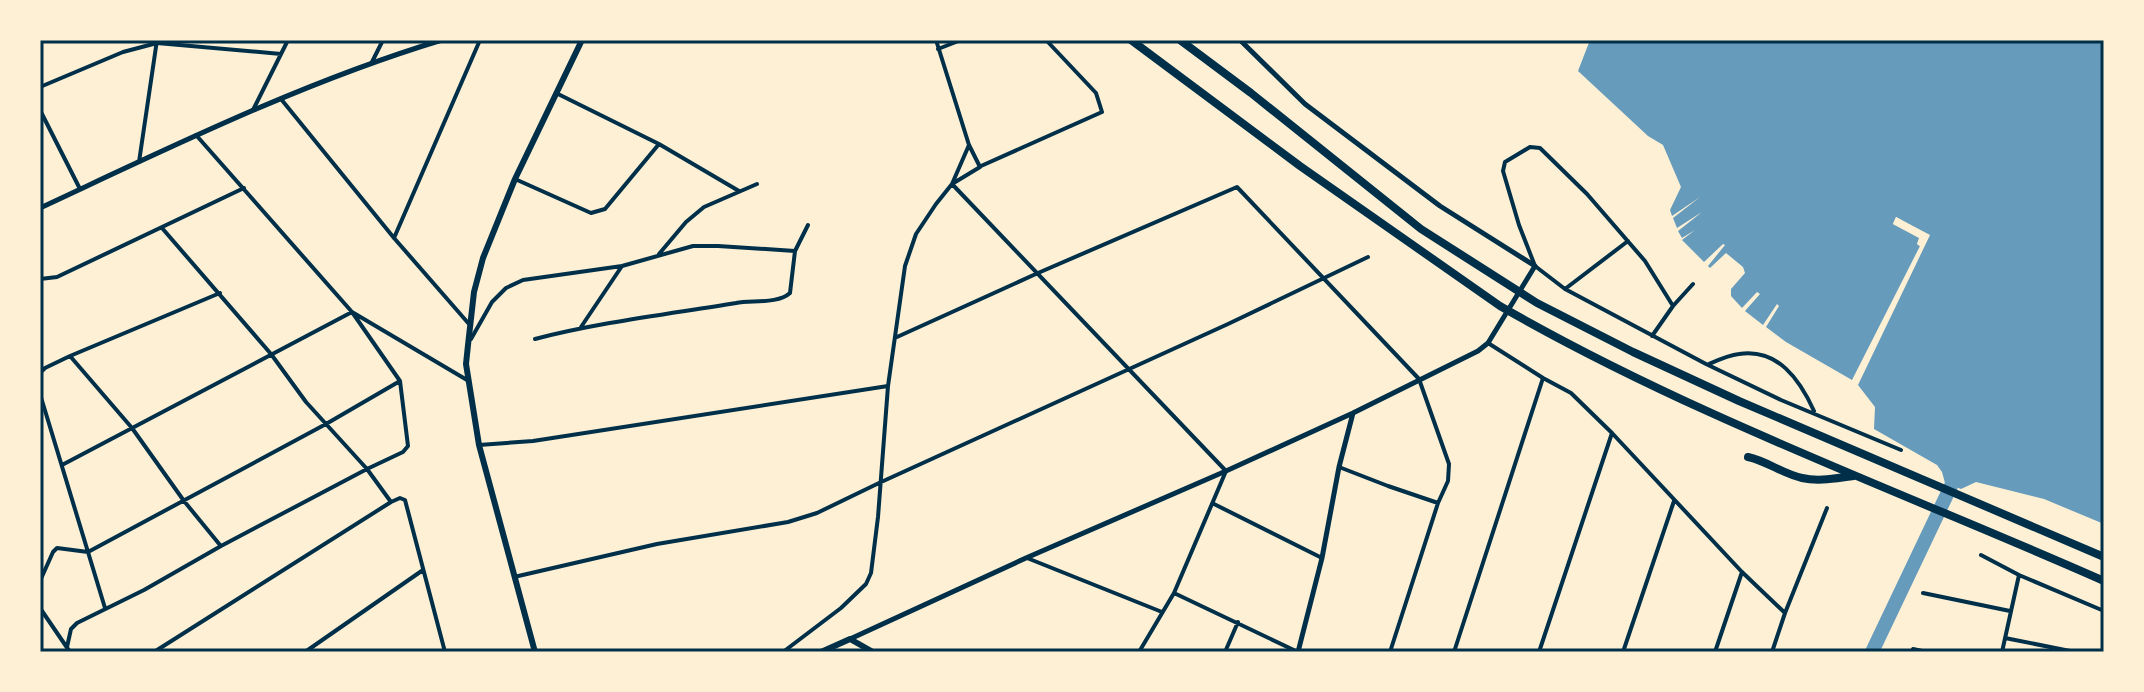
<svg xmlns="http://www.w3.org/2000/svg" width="2144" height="692" font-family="'Source Sans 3',sans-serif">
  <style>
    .water { fill: #669bbc }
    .pier { fill: #fdf0d5 }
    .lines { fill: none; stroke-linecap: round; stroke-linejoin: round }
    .river { stroke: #669bbc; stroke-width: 14 }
    .minor { stroke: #003049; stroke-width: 4 }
    .tertiary { stroke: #003049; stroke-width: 5 }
    .secondary { stroke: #003049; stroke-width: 6 }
    .motorway { stroke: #003049; stroke-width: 8 }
    .neatline { fill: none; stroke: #003049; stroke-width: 3 }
  </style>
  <rect width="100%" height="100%" fill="#fdf0d5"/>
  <path class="water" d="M 1590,40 L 2104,40 L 2104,524 L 2044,499 L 1976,482 L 1961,489 L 1945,483 L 1942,472 L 1937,465 L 1874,429 L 1875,407 L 1858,385 L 1930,235 L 1896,217 L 1893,224 L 1919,238 L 1917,244 L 1920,246 L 1852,380 L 1786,342 L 1766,327 L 1779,306 L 1777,304 L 1763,325 L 1745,311 L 1760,294 L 1757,292 L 1742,308 L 1731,296 L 1731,289 L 1745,273 L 1743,267 L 1726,253 L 1710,268 L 1708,266 L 1725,245 L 1723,244 L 1704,262 L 1682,240 L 1695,230 L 1682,238 L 1678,231 L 1702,212 L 1677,228 L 1673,218 L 1700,197 L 1672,216 L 1670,210 L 1681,187 L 1663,145 L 1648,136 L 1578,71 Z"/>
  <path class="pier" d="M 1896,217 L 1929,236 L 1855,388 L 1854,385 L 1859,374 L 1854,383 L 1921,247 L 1917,244 L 1920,238 L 1893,224 Z"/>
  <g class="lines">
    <path class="river" d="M 1872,652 L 1951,486"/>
    <path class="minor" d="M 938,49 L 961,40
      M 372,62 L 383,40
      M 40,87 L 123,52 L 157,43 L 281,54
      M 556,93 L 659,144 L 739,191
      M 281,99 L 394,238 L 469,324
      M 40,110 L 80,189
      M 253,110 L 288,40
      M 196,135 L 352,312 L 467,380
      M 969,145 L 952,184 L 1226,471 L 1174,593 L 1139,652
      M 139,162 L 157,40
      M 981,166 L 1102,112 L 1096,93 L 1046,40
      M 515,179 L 591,213 L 605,209 L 659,144
      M 162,228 L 271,354 L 306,402 L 367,469 L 391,502
      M 394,238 L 480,40
      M 795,251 L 808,225
      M 659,254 L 686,222 L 704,207 L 757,184
      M 40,279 L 57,277 L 244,188
      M 1565,289 L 1628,241
      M 1673,306 L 1645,261 L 1587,194 L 1540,148 L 1530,147 L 1505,162 L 1503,171 L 1519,225 L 1535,266 L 1565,289 L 1706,364 L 1781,400 L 1901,450
      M 581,327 L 622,266
      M 1652,336 L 1673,306 L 1693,284
      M 897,337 L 1038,273 L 1237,187 L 1419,379 L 1449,464 L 1448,481 L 1438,503 L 1390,652
      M 471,339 L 492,302 L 506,288 L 523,280 L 622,266 L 693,246 L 718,246 L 795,251 L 790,293 C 778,304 752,300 736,303 C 669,314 601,322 535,339
      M 1488,343 L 1543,378 L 1571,393 L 1612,433 L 1742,572 L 1785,613
      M 70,356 L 132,428 L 184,501 L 220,545
      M 1709,364 C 1718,360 1729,355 1739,354 C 1778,348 1800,380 1814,411
      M 40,373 L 45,368 L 70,356 L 220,293
      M 40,394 L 105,608
      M 479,445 L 533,441 L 888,386
      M 62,465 L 352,312 L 400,381 L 408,446 L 403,452 L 367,469 L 221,546 L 144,590 L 77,623 L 71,629 L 67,647
      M 1339,467 L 1388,486 L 1438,503
      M 1214,504 L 1322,558
      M 1981,555 L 2019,575 L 2104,611
      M 1027,558 L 1162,612
      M 514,577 L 657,544 L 788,522 L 817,513 L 879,483 L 1228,324 L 1368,257
      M 40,581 L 53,552 L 57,548 L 88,552 L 326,424 L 400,381
      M 1174,593 L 1298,652
      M 1923,593 L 2010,611
      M 40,608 L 70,652
      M 2005,638 L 2075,652
      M 1913,649 L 1927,652
      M 154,652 L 391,502 L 400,498 L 405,500 L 445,652
      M 305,652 L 423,570
      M 783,652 L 841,608 L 866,584 L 871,573 L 878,517 L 888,386 L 905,266 L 916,234 L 936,204 L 952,184 L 980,167 L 969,145 L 936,40
      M 1225,652 L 1238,622
      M 1454,652 L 1543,378
      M 1539,652 L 1612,433
      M 1623,652 L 1674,501
      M 1715,652 L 1742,572
      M 1772,652 L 1785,613 L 1827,508
      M 2002,652 L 2019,575"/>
    <path class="tertiary" d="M 40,208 C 171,147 303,82 442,40
      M 850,639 L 1026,558 L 1226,471 L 1353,413 L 1478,351 L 1488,343 L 1535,266 L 1440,206 L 1305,104 L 1240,40
      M 1298,652 L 1322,558 L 1339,467 L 1353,413"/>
    <path class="secondary" d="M 535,652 L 479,445 L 466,364 L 468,345 L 474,292 L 483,258 L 515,179 L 582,40
      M 821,652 L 850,639 L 873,652"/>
    <path class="motorway" d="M 1131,40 L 1300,166 L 1500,306 C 1691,416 1903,492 2104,581
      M 1180,40 L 1251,93 L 1421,229 L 1537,303 L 1633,352 L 1739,401 L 2104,557
      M 1748,457 C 1767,461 1783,474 1802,478 C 1819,482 1837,478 1854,476"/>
  </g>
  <rect width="2144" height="692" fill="none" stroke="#fdf0d5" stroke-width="84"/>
  <rect x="42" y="42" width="2060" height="608" class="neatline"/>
</svg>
